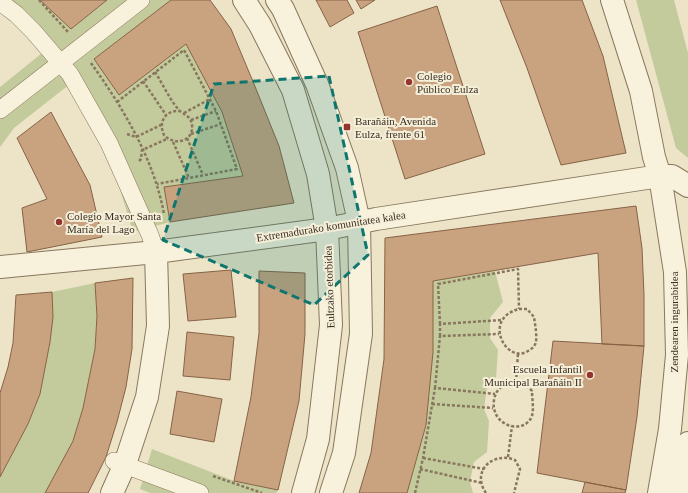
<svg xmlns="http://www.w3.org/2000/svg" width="688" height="493" font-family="Georgia,serif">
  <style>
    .green { fill: #c3cb9c }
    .building { fill: #c9a380; stroke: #876345 }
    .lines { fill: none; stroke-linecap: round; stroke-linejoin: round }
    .pedestrian-casing { stroke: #88775e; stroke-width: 18 }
    .minor-casing { stroke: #88775e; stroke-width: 24 }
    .path { stroke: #88775e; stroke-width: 2.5; stroke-dasharray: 3 2; stroke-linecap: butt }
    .pedestrian { stroke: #f8f1db; stroke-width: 17 }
    .minor { stroke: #f8f1db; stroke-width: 22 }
    .marked { fill: #0f766e; fill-opacity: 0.2; stroke: #0f766e; stroke-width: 3; stroke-dasharray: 8 5; stroke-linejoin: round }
    .poi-dot { fill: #953530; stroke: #f5eed8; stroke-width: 1.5 }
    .labels { text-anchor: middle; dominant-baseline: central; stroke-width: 4; stroke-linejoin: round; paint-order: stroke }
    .poi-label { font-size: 11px; fill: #3a2e21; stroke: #f5eed8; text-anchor: start }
    .street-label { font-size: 11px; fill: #3a2e21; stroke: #f5eed8 }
  </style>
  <rect width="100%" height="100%" fill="#ede4c8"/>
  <path class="green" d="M 0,0 L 40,0 L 71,29 L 107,0 L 171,0 L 94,59 L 119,95 L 186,44 L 222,112 L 243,176 L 164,187 L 170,222 L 133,232 L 115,173 L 70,84 L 14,128 L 0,147 L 0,87 L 47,49 Z
    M 636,0 L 674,0 L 688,53 L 688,158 L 676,148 Z
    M 495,271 L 503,302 L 490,318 L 490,338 L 498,350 L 496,378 L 487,387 L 484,409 L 489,421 L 487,452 L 474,462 L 470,482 L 473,493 L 407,493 L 426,425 L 433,352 L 433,281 Z
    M 95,283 L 97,316 L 95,349 L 83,408 L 73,441 L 45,493 L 0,493 L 0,477 L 28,424 L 40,394 L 50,342 L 53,317 L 52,292 Z
    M 152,449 L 234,481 L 278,490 L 276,493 L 150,493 L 140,489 Z"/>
  <path class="building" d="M 40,0 L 107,0 L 71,29 Z
    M 171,0 L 210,0 L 231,29 L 254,84 L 279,146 L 294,203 L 170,222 L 164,187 L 243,176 L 222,112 L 186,44 L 119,95 L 94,59 Z
    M 316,0 L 347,0 L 354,13 L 330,27 Z
    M 356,0 L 375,0 L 361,9 Z
    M 500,0 L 582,0 L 603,56 L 626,153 L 561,165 L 527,68 Z
    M 437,6 L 485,154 L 405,179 L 358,32 Z
    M 51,112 L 90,185 L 102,237 L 27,252 L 22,208 L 47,199 L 17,138 Z
    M 636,206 L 642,248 L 644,295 L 644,346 L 602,344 L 598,253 L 433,281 L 433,352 L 426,425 L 407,493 L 359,493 L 371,453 L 384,359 L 385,238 Z
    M 231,270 L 236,317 L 188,321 L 183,274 Z
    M 259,271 L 305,273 L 305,334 L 299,401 L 278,490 L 234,481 L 251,397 L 259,333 Z
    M 133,278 L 132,349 L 126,387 L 117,422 L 106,457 L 88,493 L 45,493 L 73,441 L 83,408 L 95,349 L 97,316 L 95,283 Z
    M 52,292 L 53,317 L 50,342 L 40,394 L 28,424 L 0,477 L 0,393 L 8,367 L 13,343 L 16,295 Z
    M 187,332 L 234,337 L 230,380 L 183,376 Z
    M 553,341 L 644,346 L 637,417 L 626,490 L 537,473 Z
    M 177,391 L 222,399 L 214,442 L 170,434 Z
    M 585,482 L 626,490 L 625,493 L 582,493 Z"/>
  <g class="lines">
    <g class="pedestrian-casing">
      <path id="pedestrian" d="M 0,2 L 16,14 L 33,31 L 70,74 L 109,143 L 150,235 L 156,252
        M 0,110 L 141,0
        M 114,461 L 200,493"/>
    </g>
    <g class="minor-casing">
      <path id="minor" d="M 244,0 L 260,25 L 293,90 L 318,174 L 327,229 L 331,325 L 318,439 L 303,493
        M 277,0 L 283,9 L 317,84 L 347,168 L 359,222 L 361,334 L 344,453 L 331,493
        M 612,0 L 641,91 L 654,157 L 660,176 L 675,272 L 677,355 L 670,429 L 659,493
        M 0,267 L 156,252 L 327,229 L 376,219 L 660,176 L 672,176 L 688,186
        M 112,493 L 125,464 L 147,397 L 158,326 L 156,252
        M 681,493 L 688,443"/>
    </g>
    <path class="path" d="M 39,0 L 68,32
      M 91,63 C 123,108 154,159 164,214
      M 155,72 C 163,84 169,99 179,110 C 183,115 191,115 192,125 C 194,142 174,146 164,135 C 158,122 165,110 180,111
      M 143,81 L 166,115
      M 117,102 L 184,50 L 216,111 L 237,169 L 157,184
      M 184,113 L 210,99
      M 191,120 L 216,111
      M 127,134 L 136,137 L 161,125
      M 191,134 L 221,124
      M 187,138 L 203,175
      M 173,142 L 189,178
      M 139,161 L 141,159 L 142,150 L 167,139
      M 519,309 L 527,309 L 534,317 C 535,324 537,334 536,342 C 535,346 532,349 528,351 C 507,365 481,319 519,309 Z
      M 440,324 L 438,284 L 518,269 L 519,309
      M 440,336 L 440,324 L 502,320
      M 512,382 C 521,382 526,384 532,391 C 532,398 534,409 532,416 C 524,436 490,426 494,400 C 496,389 502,385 512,382 Z
      M 516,382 L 518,353
      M 435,388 L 440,336 L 499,334
      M 432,404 L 493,408
      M 508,457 L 512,426
      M 423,458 L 484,469
      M 420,469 L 482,483
      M 213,476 L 262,493
      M 415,493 L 423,458 L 435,388 L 495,394
      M 486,493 C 471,472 492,451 515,460 L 520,469 L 514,493"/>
    <use href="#pedestrian" class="pedestrian"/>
    <use href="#minor" class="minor"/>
  </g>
  <path class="marked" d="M 329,76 L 368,255 L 314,305 L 163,240 L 214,84 Z"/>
  <g class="poi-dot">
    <circle cx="409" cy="82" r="4"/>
    <rect x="343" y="123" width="8" height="8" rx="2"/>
    <circle cx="59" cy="222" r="4"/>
    <circle cx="590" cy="375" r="4"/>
  </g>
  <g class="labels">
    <g class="poi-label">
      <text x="417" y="76">Colegio<tspan x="417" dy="13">Público Eulza</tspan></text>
      <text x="355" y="121">Barañáin, Avenida<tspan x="355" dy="13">Eulza, frente 61</tspan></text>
      <text x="67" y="216">Colegio Mayor Santa<tspan x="67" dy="13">María del Lago</tspan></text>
      <text x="582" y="369" text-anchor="end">Escuela Infantil<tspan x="582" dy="13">Municipal Barañáin II</tspan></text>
    </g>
    <g class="street-label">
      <text transform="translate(331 226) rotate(-9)">Extremadurako komunitatea kalea</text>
      <text transform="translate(329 287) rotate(-92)">Eultzako etorbidea</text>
      <text transform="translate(674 322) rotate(-90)">Zendearen ingurabidea</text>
    </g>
  </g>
</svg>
